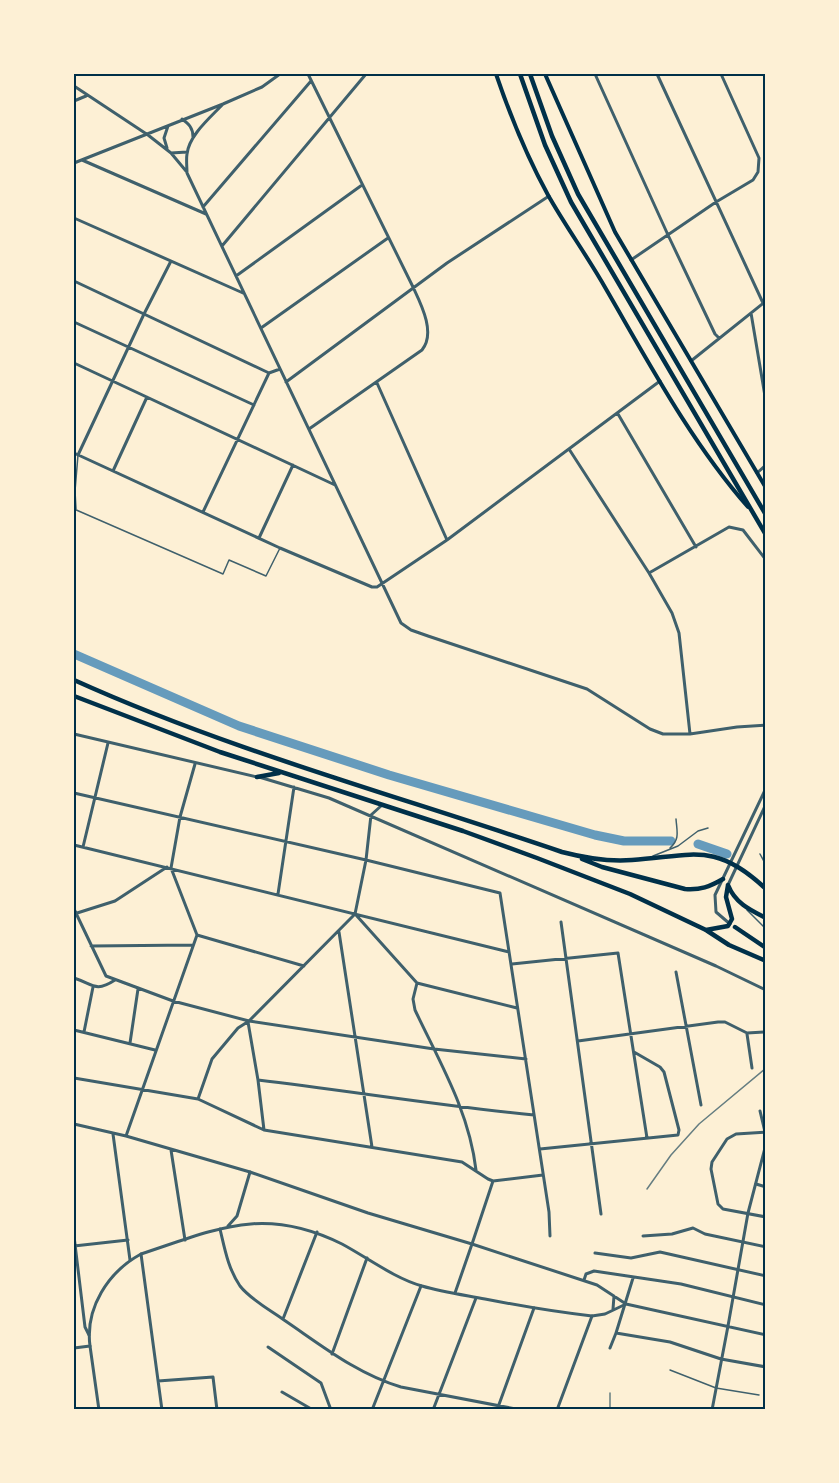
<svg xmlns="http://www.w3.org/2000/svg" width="839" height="1483" font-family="'Asap Condensed',sans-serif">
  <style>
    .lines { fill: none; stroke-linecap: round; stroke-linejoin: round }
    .river { stroke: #669bbc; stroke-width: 9 }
    .service { stroke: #3f606c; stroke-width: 1.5 }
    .minor { stroke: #3f606c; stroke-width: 3 }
    .tertiary { stroke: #3f606c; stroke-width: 3 }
    .secondary { stroke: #003049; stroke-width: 4 }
    .trunk { stroke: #003049; stroke-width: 4.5 }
    .motorway { stroke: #003049; stroke-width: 4.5 }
    .rail { stroke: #657d81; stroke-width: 1.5 }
    .neatline { fill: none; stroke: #003049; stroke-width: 2 }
  </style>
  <rect width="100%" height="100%" fill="#fdf0d5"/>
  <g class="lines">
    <path class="river" d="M 74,654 L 239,726 L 389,775 L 595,835 L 624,841 L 671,841
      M 698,844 L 727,854"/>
    <path class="service" d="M 74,509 L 223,574 L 229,560 L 266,576 L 280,548
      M 76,509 L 75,491 L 78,455
      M 670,848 C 680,839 677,832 676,819
      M 760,854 L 766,865
      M 653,856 L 678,846 L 698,831 L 708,828
      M 747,910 L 766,929
      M 670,1370 L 716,1388 L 759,1395"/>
    <path class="minor" d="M 308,74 L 413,287 C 421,304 436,333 422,350 L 309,429
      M 595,74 L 668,235 L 715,334 L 719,338
      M 657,74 L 763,303
      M 74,86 L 148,135 L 171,153 L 186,171
      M 74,101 L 86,96
      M 223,104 C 211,117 189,135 187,154 C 186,160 187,167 187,173 L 401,623 L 411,630 L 428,636 L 587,689 L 650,729 L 663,734 L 690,734 L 737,727 L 766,725
      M 182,119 C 189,124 193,128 193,137
      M 167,148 L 164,138 L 168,126
      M 171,153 L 187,152
      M 82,160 L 206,214
      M 74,163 L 223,104 L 262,87 L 280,74
      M 203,207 L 311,81
      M 74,218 L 243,293
      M 222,246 L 366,74
      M 631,260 L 716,202 L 753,180 L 758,172 L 759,158 L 721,74
      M 236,276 L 362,185
      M 74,281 L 269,373 L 280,369
      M 751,313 L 766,402
      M 74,322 L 254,405
      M 261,328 L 388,238
      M 691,361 L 766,301
      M 74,363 L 335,485
      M 286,382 L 447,263 L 549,196
      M 377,383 L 447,540
      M 618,414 L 696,547
      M 569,449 L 649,573 L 672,613 L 679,633 L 690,734
      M 74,453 L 280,548 L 372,587 L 377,587 L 447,540 L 660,381
      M 78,455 L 144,314 L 171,261
      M 113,471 L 147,397
      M 757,473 L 766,465
      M 203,512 L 269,373
      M 259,538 L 293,465
      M 649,573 L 729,527 L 743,530 L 766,560
      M 259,777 L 329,798 L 716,966 L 766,990
      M 74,793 L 366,860 L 500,893 L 549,1212 L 550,1236
      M 74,845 L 509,952
      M 83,847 L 108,743
      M 278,894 L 294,787
      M 74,909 L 106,976 L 173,1001 L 249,1021 L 434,1049 L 526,1059
      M 74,914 L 115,901 L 167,867
      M 356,915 L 417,983
      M 561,922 L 601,1214
      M 339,932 L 372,1147
      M 197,935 L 304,966
      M 91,946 L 193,945
      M 512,964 L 618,953 L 647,1138
      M 676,972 L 701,1105
      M 74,978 C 93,984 95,993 115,980
      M 417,983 L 413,999 L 415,1010 C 440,1063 469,1111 476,1170
      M 417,983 L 517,1008
      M 248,1022 L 258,1080 L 264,1130
      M 74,1030 L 155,1050
      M 84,1032 L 93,987
      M 747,1034 L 752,1068
      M 578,1041 L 718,1022 L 725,1022 L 747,1033 L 766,1032
      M 130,1043 L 138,989
      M 74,1078 L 198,1099 L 264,1130 L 462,1162 L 488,1179 L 493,1181 L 543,1175
      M 258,1080 C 350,1091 442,1106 534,1115
      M 198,1099 L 212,1059 L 238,1028 L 249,1021 L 355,914 L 366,860 L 371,815 L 381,806
      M 760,1111 L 765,1132
      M 74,1124 L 126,1136 L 250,1172
      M 766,1132 L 736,1134 L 727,1139 L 712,1162 L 711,1169 L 718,1204 L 723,1209 L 766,1217
      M 113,1134 L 130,1260
      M 126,1136 L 197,935 L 171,868 L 180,817 L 195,764
      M 540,1149 L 678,1135 L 679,1130 L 664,1072 L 660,1067 L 634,1052
      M 171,1150 L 185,1240
      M 756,1184 L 766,1187
      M 220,1229 C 225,1250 228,1268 240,1286 C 251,1300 270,1310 284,1320 C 321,1345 357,1374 401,1387 L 521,1410
      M 74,1236 L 85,1327 L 89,1335
      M 643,1236 L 672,1234 L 693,1228 L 705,1234 L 766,1247
      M 472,1244 L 493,1181
      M 74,1246 L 128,1240
      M 595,1253 L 631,1258 L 660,1252 L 766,1276
      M 141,1254 L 162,1410
      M 584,1280 L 586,1274 L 594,1271 L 681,1284 L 766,1305
      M 283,1319 L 317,1232
      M 616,1333 L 633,1278
      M 90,1346 L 99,1410
      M 268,1347 L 321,1383 L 331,1410
      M 610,1348 L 616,1333 L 670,1342 L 721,1359 L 766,1367
      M 332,1354 L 367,1258
      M 158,1381 L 213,1377 L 217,1410
      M 282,1392 L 313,1410
      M 372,1410 L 421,1286
      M 433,1410 L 476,1298
      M 497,1410 L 534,1308
      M 557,1410 L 592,1316
      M 712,1410 L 728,1326"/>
    <path class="tertiary" d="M 74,734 L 257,777
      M 728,885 L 766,804
      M 730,924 L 716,912 L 715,895 L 766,788
      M 228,1226 L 237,1216 L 250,1172 L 368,1213 L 472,1244 L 597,1285 L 626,1304 L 766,1335
      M 455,1293 L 472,1244
      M 613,1309 L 614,1296
      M 728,1326 L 748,1213 L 766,1144
      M 74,1348 L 90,1346 C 85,1308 108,1272 141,1254 C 217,1229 264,1205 342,1244 C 368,1258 394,1278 422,1286 C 442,1292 464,1295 485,1299 C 521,1306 556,1312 592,1316 L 605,1314 L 626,1304"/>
    <path class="secondary" d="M 496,74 C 510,115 527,157 548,195 C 566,227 588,257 606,289 C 649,363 691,442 748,507
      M 545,74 L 615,232 L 766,488"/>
    <path class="trunk" d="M 74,680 C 231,751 399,796 562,852 C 585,858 608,862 632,860 C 693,856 715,841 766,889
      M 74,696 L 220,752 L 463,831 L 537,858 L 630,894 L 706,930 L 729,945 L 766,961
      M 257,777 L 279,773
      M 582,859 L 602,867 L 685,889 C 701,890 709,887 723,879
      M 728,885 C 735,903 750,910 766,918
      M 735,927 L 766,948
      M 706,930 L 728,926 L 732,919 L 726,897 L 728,885"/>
    <path class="motorway" d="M 520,74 L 545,145 L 571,202 L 766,535
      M 530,74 L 552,136 L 578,194 L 766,515"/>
    <path class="rail" d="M 647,1189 L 671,1155 L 699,1124 L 766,1068
      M 610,1410 L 610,1393"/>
  </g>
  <rect width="839" height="1483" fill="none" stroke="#fdf0d5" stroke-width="150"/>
  <rect x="75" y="75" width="689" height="1333" class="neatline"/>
</svg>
